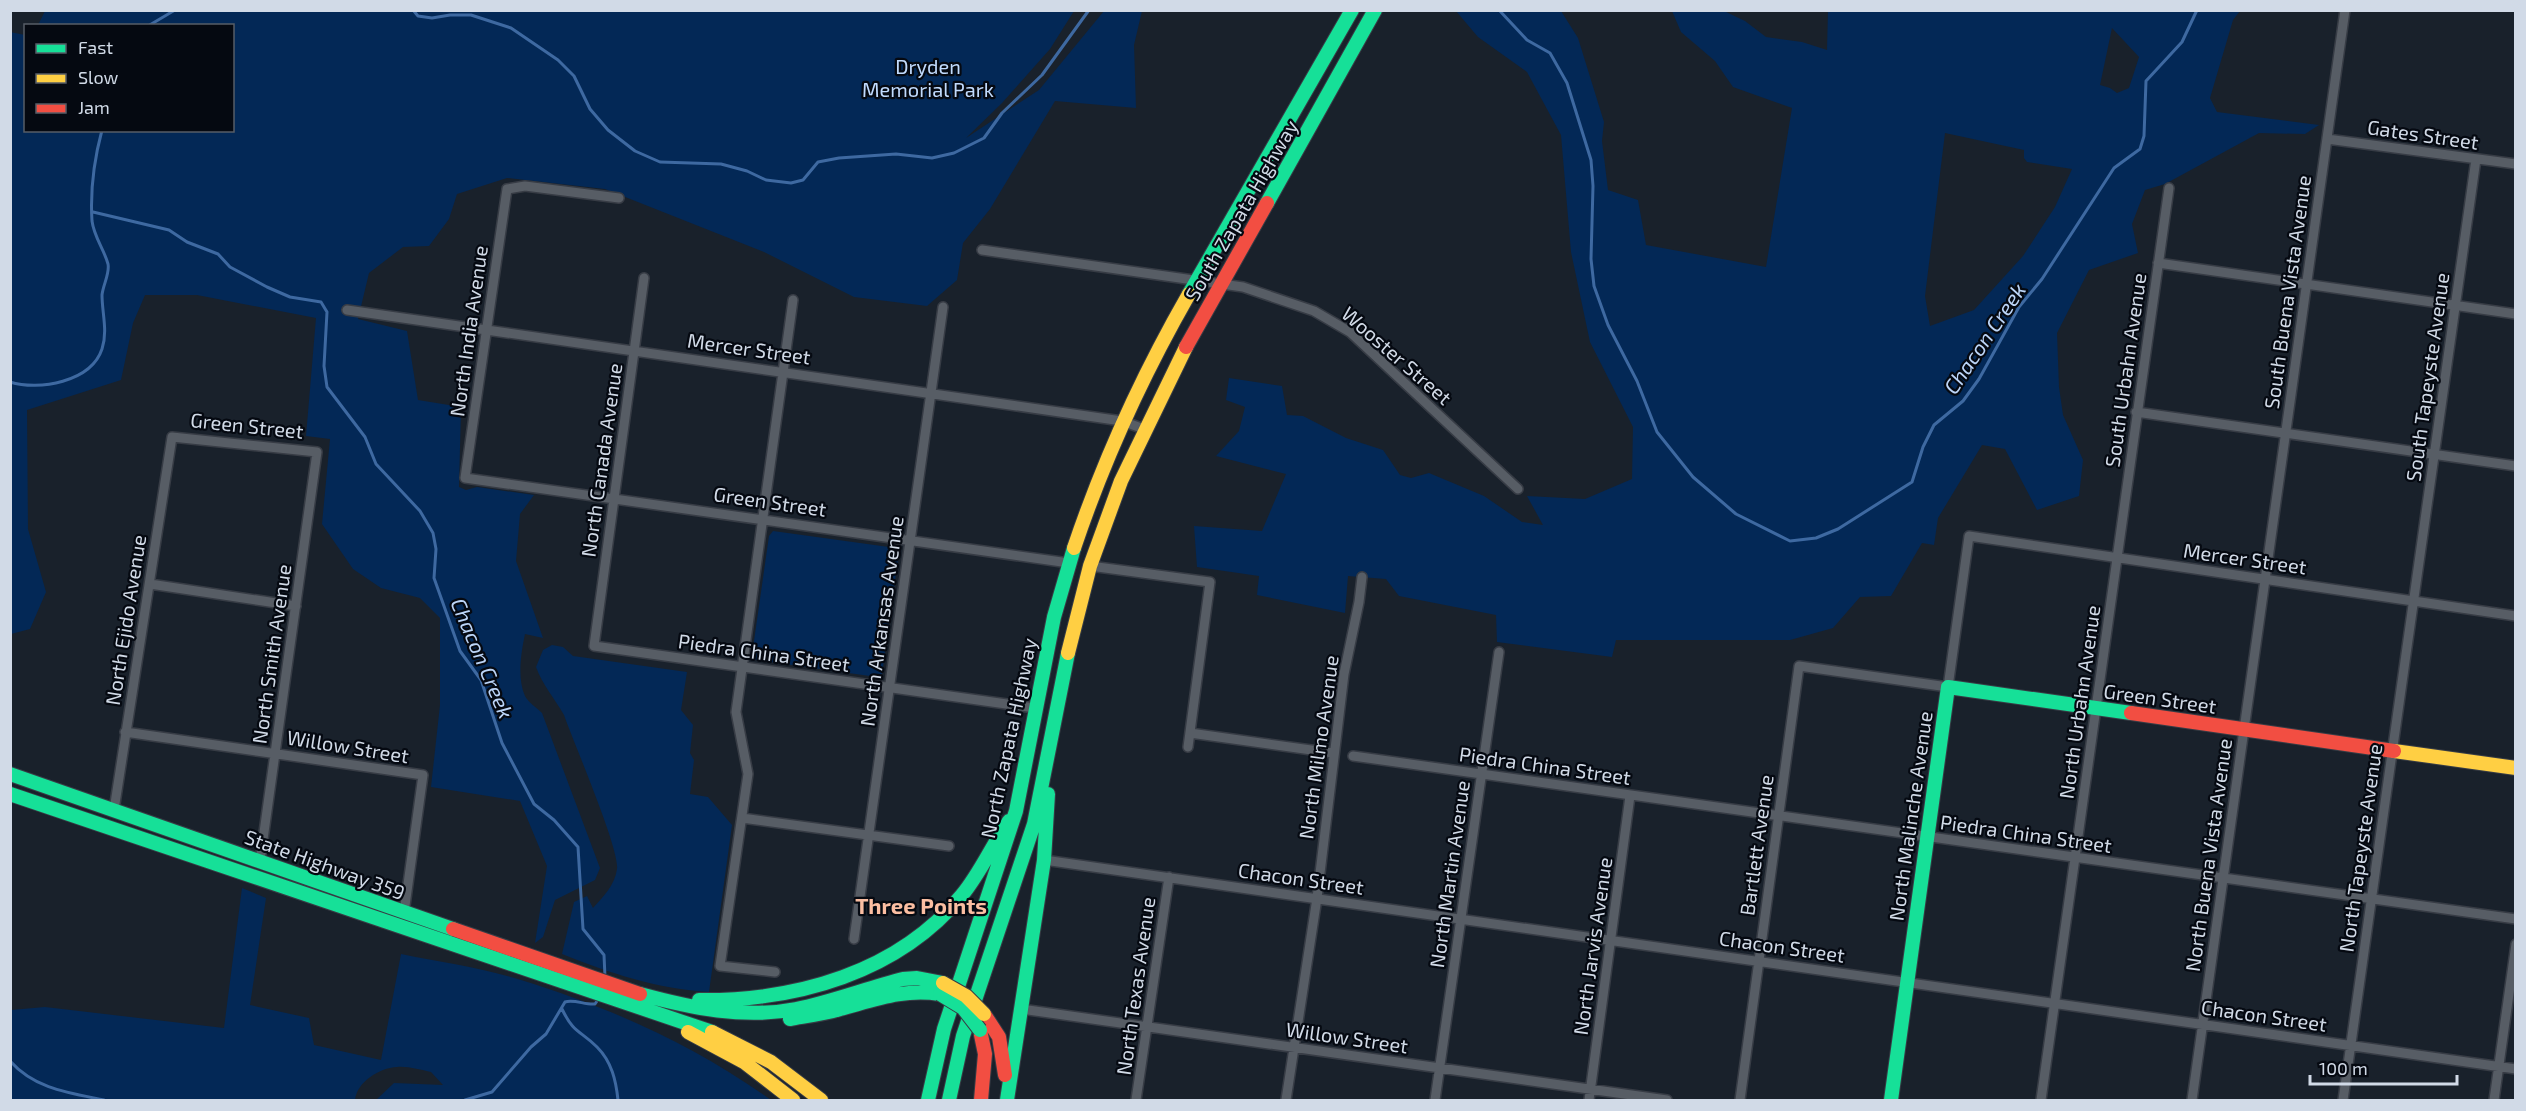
<svg xmlns="http://www.w3.org/2000/svg" width="2526" height="1111" font-family="'Exo 2',sans-serif">
  <style>
    .green { fill: #032856; fill-rule: evenodd }
    .lines { fill: none; stroke-linecap: round; stroke-linejoin: round }
    .stream { stroke: #3e69a1; stroke-width: 3 }
    .street-casing { stroke: #373c45; stroke-width: 12 }
    .fast-casing { stroke: #373c45; stroke-width: 16 }
    .slow-casing { stroke: #373c45; stroke-width: 16 }
    .jam-casing { stroke: #373c45; stroke-width: 16 }
    .street { stroke: #575d65; stroke-width: 9 }
    .fast { stroke: #16e098; stroke-width: 14 }
    .slow { stroke: #ffcf43; stroke-width: 14 }
    .jam { stroke: #f24e42; stroke-width: 14 }
    .fast-bridge-casing { stroke: #373c45; stroke-width: 16; stroke-linecap: butt }
    .slow-bridge-casing { stroke: #373c45; stroke-width: 16; stroke-linecap: butt }
    .fast-bridge { stroke: #16e098; stroke-width: 14 }
    .slow-bridge { stroke: #ffcf43; stroke-width: 14 }
    .labels { text-anchor: middle; dominant-baseline: central; stroke-width: 4.5; stroke-linejoin: round; paint-order: stroke }
    .park-label { font-size: 20px; fill: #c1dbfe; stroke: #050911 }
    .street-label { font-size: 20px; fill: #d1dae7; stroke: #050911 }
    .water-label { font-size: 21px; font-style: italic; fill: #bcd5f8; stroke: #050911 }
    .quarter-label { font-size: 22px; font-weight: bold; fill: #fbbea2; stroke: #050911 }
  </style>
  <rect width="100%" height="100%" fill="#19212b"/>
  <path class="green" d="M 45,11 L 1074,11 L 1050,49 L 1002,103 L 966,138 L 1039,90 L 1104,11 L 1142,11 L 1134,45 L 1136,108 L 1055,101 L 990,209 L 963,243 L 957,280 L 927,306 L 854,297 L 764,252 L 605,189 L 507,178 L 457,194 L 449,219 L 429,246 L 403,247 L 369,273 L 358,319 L 407,331 L 418,400 L 461,407 L 459,487 L 466,490 L 477,487 L 534,495 L 520,514 L 516,561 L 543,638 L 525,634 C 521,653 517,678 525,696 C 528,702 537,708 542,713 L 600,868 L 595,880 L 555,900 L 543,937 L 535,943 L 547,866 L 520,801 L 431,787 L 440,705 L 440,618 L 420,598 L 381,588 L 353,569 L 322,524 L 330,439 L 306,436 L 316,318 L 197,295 L 145,295 L 133,323 L 121,380 L 27,410 L 28,529 L 46,592 L 30,629 L 11,634 L 10,32 L 25,35 L 26,130 L 232,130 L 232,26 L 38,25 Z
    M 1456,11 L 1561,11 L 1578,38 L 1604,122 L 1602,141 L 1608,190 L 1638,200 L 1646,245 L 1766,267 L 1792,108 L 1733,87 L 1715,61 L 1681,32 L 1672,11 L 1724,11 L 1745,21 L 1766,37 L 1802,42 L 1827,50 L 1828,11 L 2240,11 L 2233,20 L 2210,98 L 2217,112 L 2319,125 L 2305,134 L 2259,133 L 2165,184 L 2145,190 L 2132,224 L 2138,253 L 2089,270 L 2057,333 L 2059,387 L 2063,415 L 2083,460 L 2079,496 L 2037,510 L 2005,449 L 1982,445 L 1938,518 L 1934,545 L 1922,543 L 1891,596 L 1860,597 L 1833,628 L 1790,640 L 1616,640 L 1612,657 L 1497,642 L 1496,615 L 1399,596 L 1386,579 L 1348,576 L 1345,613 L 1257,595 L 1259,576 L 1197,567 L 1194,526 L 1262,531 L 1286,474 L 1216,456 L 1239,431 L 1245,407 L 1226,400 L 1229,378 L 1282,386 L 1287,415 L 1303,416 L 1346,438 L 1383,450 L 1400,475 L 1411,478 L 1429,473 L 1484,496 L 1522,522 L 1543,525 L 1527,496 L 1585,499 L 1632,479 L 1633,427 L 1590,342 L 1571,252 L 1561,135 L 1527,72 L 1478,37 ZM 2112,28 L 2139,57 L 2129,88 L 2117,93 L 2110,88 L 2100,85 ZM 1945,133 L 2024,150 L 2024,158 L 2027,162 L 2072,169 L 2055,207 L 2023,256 L 1974,310 L 1930,326 L 1925,296 Z
    M 773,531 L 896,548 L 899,552 L 882,674 L 877,677 L 756,660 L 752,655 L 769,536 Z
    M 552,645 L 563,647 L 573,656 L 687,672 L 681,710 L 693,725 L 690,753 L 694,760 L 690,794 L 708,797 L 732,825 L 709,992 C 658,989 609,973 562,954 L 574,902 L 587,896 L 593,908 C 603,897 615,885 617,869 C 620,850 573,741 564,715 C 555,699 542,684 536,667 L 543,650 Z
    M 242,888 L 266,898 L 250,1005 L 309,1018 L 314,1045 L 381,1060 L 401,954 C 440,962 483,968 521,980 C 614,1009 692,1044 771,1100 L 376,1100 L 394,1083 L 443,1085 L 431,1072 C 421,1070 408,1066 397,1067 C 379,1068 357,1082 355,1100 L 11,1100 L 11,1010 L 45,1007 L 224,1028 Z"/>
  <g class="lines">
    <path class="stream" d="M 413,10 L 418,16 L 432,18 L 450,15 L 471,15 L 511,28 L 558,60 L 574,76 L 590,109 L 608,130 L 635,151 L 660,162 L 721,164 L 747,171 L 766,180 L 791,183 L 803,180 L 818,162 L 839,158 L 896,154 L 932,158 L 954,153 L 984,138 L 1002,113 L 1042,75 L 1089,10
      M 1499,10 L 1527,40 L 1550,53 L 1567,83 L 1591,160 L 1593,186 L 1591,259 L 1594,286 L 1608,325 L 1637,381 L 1657,432 L 1693,477 L 1736,514 L 1790,541 L 1816,538 L 1838,529 L 1912,482 L 1923,447 L 1934,425 L 1963,401 L 1979,379 L 2019,307 L 2042,279 L 2114,168 L 2140,149 L 2144,136 L 2146,81 L 2182,42 L 2197,10
      M 148,26 L 175,10
      M 93,212 L 169,230 L 187,242 L 218,254 L 230,267 L 267,287 L 290,297 L 321,302 L 327,312 L 324,366 L 327,387 L 365,437 L 376,464 L 420,511 L 433,533 L 436,549 L 434,578 L 460,651 L 481,680 L 502,743 L 534,804 L 554,820 L 578,847 L 583,929 L 604,955 L 605,977
      M 10,382 C 39,391 91,382 102,349 C 108,331 102,313 102,295 C 103,285 110,273 108,264 C 104,249 94,237 92,221 C 90,190 94,160 102,130
      M 562,1009 C 574,1034 580,1030 597,1047 C 612,1062 616,1081 618,1100
      M 10,1061 C 35,1089 69,1093 104,1100
      M 465,1100 L 492,1092 L 531,1047 L 546,1034 L 565,1002 C 574,999 585,1005 595,1004 L 599,998"/>
    <g class="street-casing">
      <path id="street" d="M 2327,139 L 2516,164
        M 619,198 L 525,186 L 507,189 L 465,478 L 1069,563
        M 982,250 L 1243,287 L 1314,311 L 1350,332 L 1518,489
        M 2158,263 L 2516,314
        M 644,278 L 594,646 L 1035,708
        M 347,310 L 1122,421 L 1144,429
        M 2136,412 L 2516,466
        M 1090,566 L 1210,582 L 1188,747
        M 150,584 L 296,606
        M 125,732 L 423,775 L 404,913
        M 1190,733 L 1333,753
        M 1353,756 L 2516,919
        M 114,810 L 172,437 L 317,452 L 260,861
        M 742,818 L 949,846
        M 1044,860 L 2516,1069
        M 854,939 L 943,307
        M 775,972 L 720,966 L 748,774 L 736,712 L 793,300
        M 1021,1009 L 1667,1100
        M 1136,1100 L 1169,877
        M 1286,1100 L 1317,898 L 1344,674 L 1359,602 L 1362,577
        M 1435,1100 L 1499,652
        M 1589,1100 L 1630,796
        M 1740,1100 L 1799,666 L 1948,687 L 1969,536 L 2516,616
        M 2041,1100 L 2169,188
        M 2192,1100 L 2345,10
        M 2343,1100 L 2476,159
        M 2494,1100 L 2516,944"/>
    </g>
    <g class="fast-casing">
      <path id="fast" d="M 1267,203 L 1375,10
        M 1189,294 L 1352,10
        M 10,774 L 453,929
        M 10,794 L 712,1032
        M 640,994 C 691,1008 744,1019 796,1009 C 832,1002 867,988 903,979 L 917,978 L 943,983
        M 699,1000 C 796,1001 898,973 962,895 C 981,872 992,845 1009,821
        M 790,1019 C 807,1016 824,1014 840,1009 C 874,1000 904,988 940,994
        M 928,1100 L 944,1029 L 1016,811 L 1054,617 L 1074,548
        M 949,1100 L 963,1036 L 1034,824 L 1068,653
        M 1007,1100 L 1044,860 L 1048,794
        M 1891,1100 L 1948,687 L 2131,713"/>
    </g>
    <g class="slow-casing">
      <path id="slow" d="M 1074,548 C 1104,459 1142,376 1189,294
        M 1068,653 L 1090,566 L 1121,481 L 1186,347
        M 2394,751 L 2516,768
        M 688,1032 L 744,1062 L 793,1100
        M 712,1032 L 771,1062 L 821,1100"/>
    </g>
    <g class="jam-casing">
      <path id="jam" d="M 1186,347 L 1267,203
        M 2131,713 L 2394,751
        M 453,929 L 640,994
        M 984,1014 L 999,1037 L 1005,1075
        M 980,1030 L 985,1054 L 981,1100"/>
    </g>
    <use href="#street" class="street"/>
    <use href="#fast" class="fast"/>
    <use href="#slow" class="slow"/>
    <use href="#jam" class="jam"/>
    <g class="fast-bridge-casing">
      <path id="fast-bridge" d="M 940,994 L 963,1008 L 980,1030"/>
    </g>
    <g class="slow-bridge-casing">
      <path id="slow-bridge" d="M 943,983 L 966,996 L 984,1014"/>
    </g>
    <use href="#fast-bridge" class="fast-bridge"/>
    <use href="#slow-bridge" class="slow-bridge"/>
  </g>
  <g class="labels">
    <g class="park-label">
      <text x="928" y="66">Dryden<tspan x="928" dy="23">Memorial Park</tspan></text>
    </g>
    <g class="street-label">
      <text transform="translate(2423 134) rotate(8)">Gates Street</text>
      <text transform="translate(1241 210) rotate(-60)">South Zapata Highway</text>
      <text transform="translate(2287 292) rotate(-82)">South Buena Vista Avenue</text>
      <text transform="translate(468 331) rotate(-82)">North India Avenue</text>
      <text transform="translate(749 348) rotate(8)">Mercer Street</text>
      <text transform="translate(1397 355) rotate(41)">Wooster Street</text>
      <text transform="translate(2125 370) rotate(-82)">South Urbahn Avenue</text>
      <text transform="translate(2427 377) rotate(-82)">South Tapeyste Avenue</text>
      <text transform="translate(247 425) rotate(6)">Green Street</text>
      <text transform="translate(601 460) rotate(-82)">North Canada Avenue</text>
      <text transform="translate(770 501) rotate(8)">Green Street</text>
      <text transform="translate(2245 558) rotate(8)">Mercer Street</text>
      <text transform="translate(125 620) rotate(-81)">North Ejido Avenue</text>
      <text transform="translate(881 621) rotate(-82)">North Arkansas Avenue</text>
      <text transform="translate(764 652) rotate(8)">Piedra China Street</text>
      <text transform="translate(271 654) rotate(-82)">North Smith Avenue</text>
      <text transform="translate(2160 698) rotate(8)">Green Street</text>
      <text transform="translate(2079 702) rotate(-82)">North Urbahn Avenue</text>
      <text transform="translate(1008 738) rotate(-78)">North Zapata Highway</text>
      <text transform="translate(348 746) rotate(9)">Willow Street</text>
      <text transform="translate(1318 747) rotate(-82)">North Milmo Avenue</text>
      <text transform="translate(1545 765) rotate(8)">Piedra China Street</text>
      <text transform="translate(1910 816) rotate(-82)">North Malinche Avenue</text>
      <text transform="translate(2026 833) rotate(8)">Piedra China Street</text>
      <text transform="translate(1756 845) rotate(-82)">Bartlett Avenue</text>
      <text transform="translate(2360 848) rotate(-82)">North Tapeyste Avenue</text>
      <text transform="translate(2208 855) rotate(-82)">North Buena Vista Avenue</text>
      <text transform="translate(325 864) rotate(20)">State Highway 359</text>
      <text transform="translate(1449 874) rotate(-82)">North Martin Avenue</text>
      <text transform="translate(1301 878) rotate(8)">Chacon Street</text>
      <text transform="translate(1592 946) rotate(-82)">North Jarvis Avenue</text>
      <text transform="translate(1782 946) rotate(8)">Chacon Street</text>
      <text transform="translate(1135 986) rotate(-82)">North Texas Avenue</text>
      <text transform="translate(2264 1015) rotate(8)">Chacon Street</text>
      <text transform="translate(1347 1037) rotate(8)">Willow Street</text>
    </g>
    <g class="water-label">
      <text transform="translate(1984 338) rotate(-56)">Chacon Creek</text>
      <text transform="translate(483 658) rotate(67)">Chacon Creek</text>
    </g>
    <g class="quarter-label">
      <text x="921" y="905">Three Points</text>
    </g>
  </g>
  <rect width="2526" height="1111" fill="none" stroke="#d1dae7" stroke-width="24"/>
  <rect x="24" y="24" width="210" height="108" fill="#050911" stroke="#575d67" stroke-width="1.5"/>
  <rect x="36" y="44" width="30" height="9" fill="#16e098" stroke="#575d67" stroke-width="1.5"/>
  <text x="78" y="54" font-size="18" fill="#d1dae7">Fast</text>
  <rect x="36" y="74" width="30" height="9" fill="#ffcf43" stroke="#575d67" stroke-width="1.5"/>
  <text x="78" y="84" font-size="18" fill="#d1dae7">Slow</text>
  <rect x="36" y="104" width="30" height="9" fill="#f24e42" stroke="#575d67" stroke-width="1.5"/>
  <text x="78" y="114" font-size="18" fill="#d1dae7">Jam</text>
  <path d="M2310 1075v9h147v-9" fill="none" stroke="#d1dae7" stroke-width="3"/>
  <text x="2319" y="1075" font-size="18" fill="#d1dae7" stroke="#050911" stroke-width="4.5" paint-order="stroke">100 m</text>
</svg>
